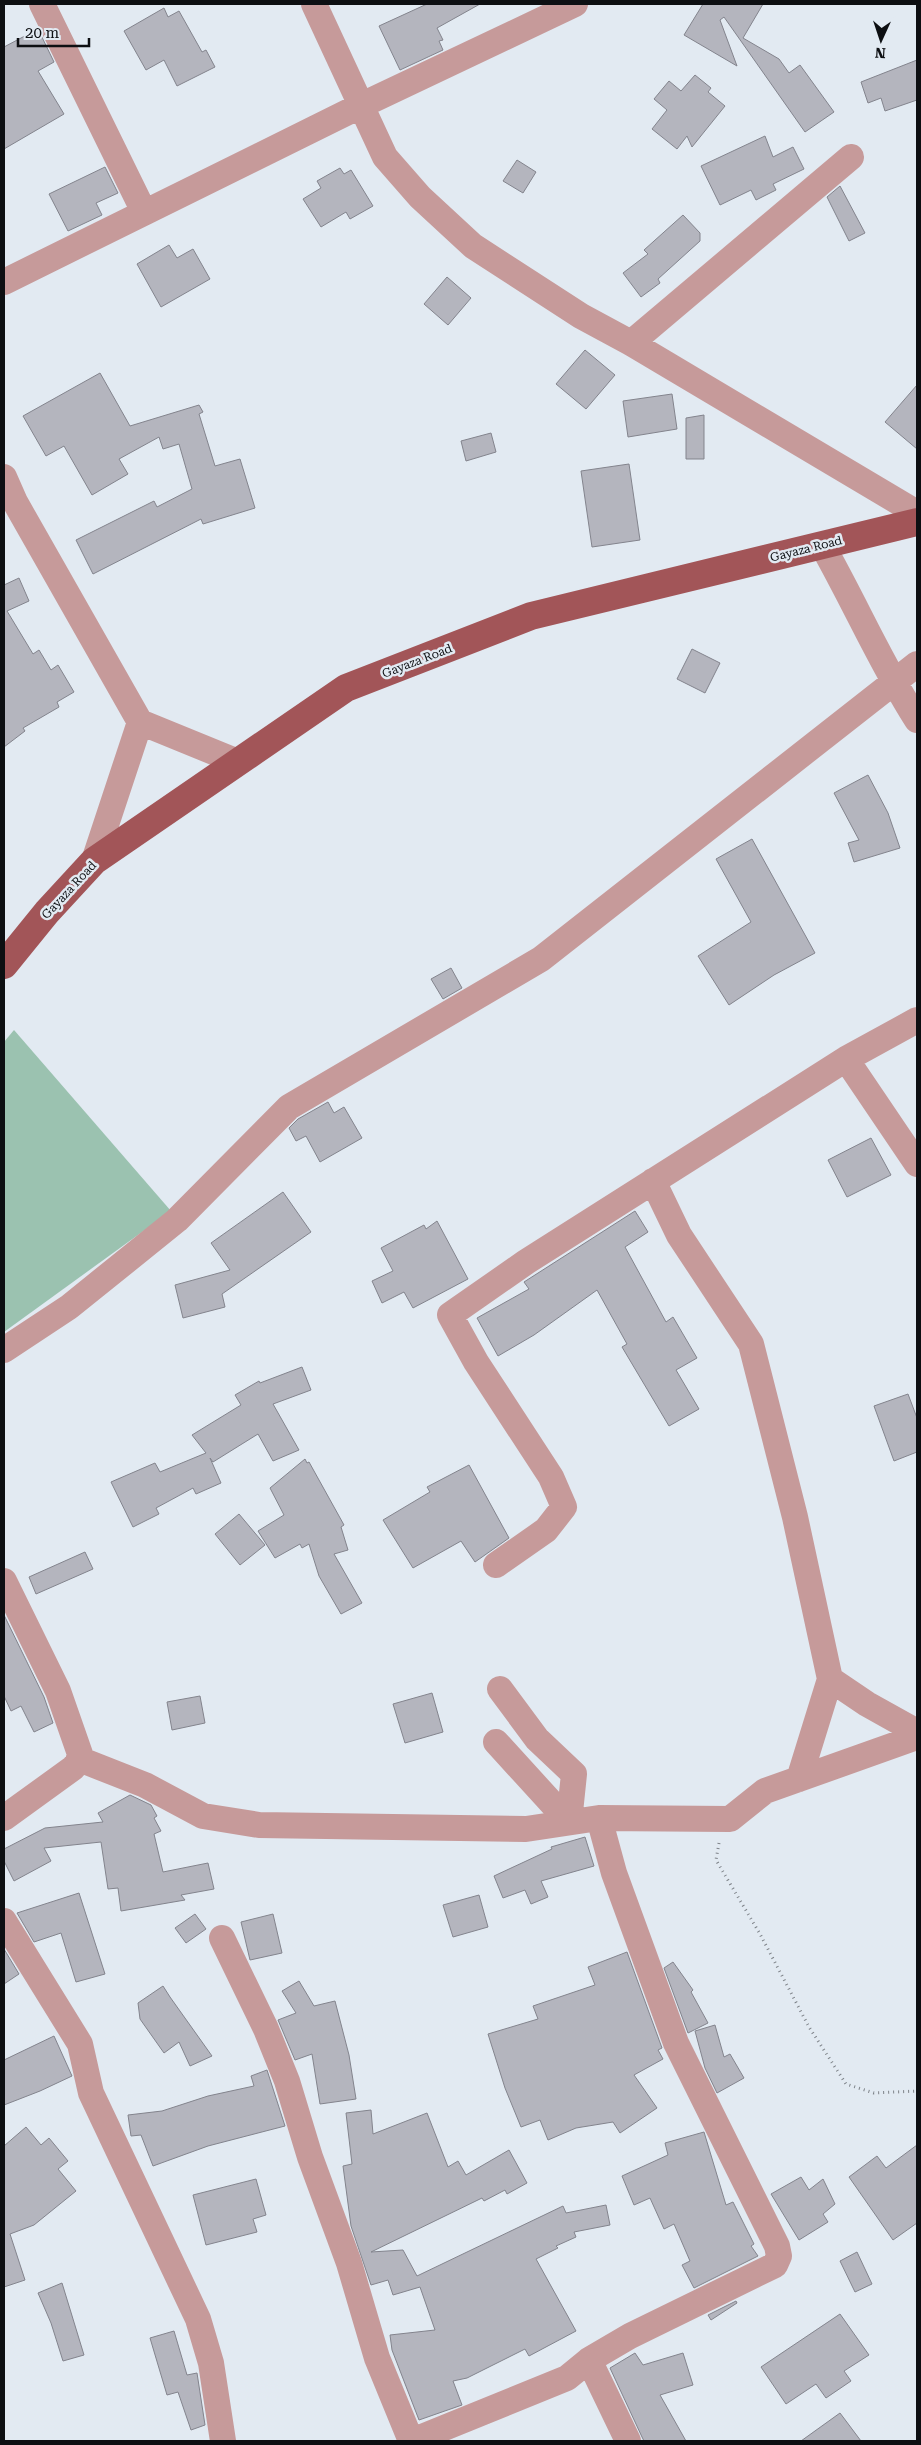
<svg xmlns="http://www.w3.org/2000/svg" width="921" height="2445" font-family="'Roboto Serif',serif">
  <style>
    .green { fill: #9bc2b0 }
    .building { fill: #b4b5be; stroke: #83848d }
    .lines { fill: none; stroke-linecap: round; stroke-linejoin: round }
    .path { stroke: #7e8389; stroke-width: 3; stroke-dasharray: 1 4; stroke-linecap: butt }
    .minor { stroke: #c69a9a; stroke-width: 26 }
    .primary { stroke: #a25558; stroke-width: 28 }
    .labels { text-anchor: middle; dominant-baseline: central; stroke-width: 5; stroke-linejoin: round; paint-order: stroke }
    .street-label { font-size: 12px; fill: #0d0f12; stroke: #e2eaf2 }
  </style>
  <rect width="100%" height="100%" fill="#e2eaf2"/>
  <path class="green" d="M 14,1030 L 171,1211 L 4,1332 L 4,1042 Z"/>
  <path class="building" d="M 427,4 L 480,4 L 437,28 L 443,40 L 439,41 L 443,50 L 400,70 L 379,26 Z
    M 703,4 L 763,4 L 743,38 L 779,59 L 789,73 L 800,65 L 834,112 L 805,132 L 724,17 L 720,20 L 737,66 L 684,35 Z
    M 164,8 L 168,17 L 179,11 L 202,52 L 206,50 L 215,67 L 177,86 L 164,60 L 146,70 L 124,31 Z
    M 38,29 L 54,62 L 38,71 L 64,114 L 4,149 L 4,47 Z
    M 917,60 L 917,100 L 885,111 L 881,98 L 868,103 L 861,82 Z
    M 695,75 L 711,88 L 708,92 L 725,106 L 692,147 L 687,136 L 677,149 L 652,129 L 667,110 L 654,99 L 669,81 L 681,91 Z
    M 765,136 L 773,157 L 793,147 L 804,169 L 773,184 L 776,190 L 756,200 L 751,190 L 720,205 L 701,166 Z
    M 517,160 L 536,172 L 523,193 L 503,181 Z
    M 105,167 L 118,193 L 96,203 L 102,215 L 68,231 L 49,194 Z
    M 340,168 L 344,174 L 351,170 L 373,206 L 350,219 L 346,212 L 321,227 L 303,199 L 321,188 L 317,181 Z
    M 840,186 L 865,233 L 849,241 L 827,197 Z
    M 683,215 L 700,233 L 700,241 L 658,279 L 660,283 L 641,297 L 623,273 L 648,254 L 644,250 Z
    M 169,245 L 177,258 L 193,249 L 210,279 L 161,307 L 137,264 Z
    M 447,277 L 471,298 L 448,325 L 424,304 Z
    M 585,350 L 615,375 L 586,409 L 556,384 Z
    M 100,373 L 130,426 L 199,405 L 203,412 L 199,414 L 215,466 L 240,459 L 255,508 L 203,524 L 201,519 L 93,574 L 76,540 L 154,501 L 157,507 L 192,489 L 179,444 L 163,449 L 159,437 L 119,459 L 128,474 L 92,495 L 64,446 L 46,456 L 23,416 Z
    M 917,385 L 917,449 L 885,422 Z
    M 672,394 L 677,429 L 628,437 L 623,401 Z
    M 704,415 L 704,459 L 686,459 L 686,418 Z
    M 491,433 L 496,452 L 466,461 L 461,441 Z
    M 629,464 L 640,540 L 592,547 L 581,471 Z
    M 19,578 L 29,601 L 7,611 L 33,654 L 39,650 L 51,670 L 58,665 L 74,692 L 57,702 L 59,707 L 23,728 L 25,731 L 4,747 L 4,585 Z
    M 692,649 L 720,663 L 705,693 L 677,679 Z
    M 868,775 L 888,813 L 900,848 L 854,862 L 848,843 L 859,840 L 834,793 Z
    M 752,839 L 815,953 L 774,975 L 729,1005 L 698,956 L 751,922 L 716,859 Z
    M 451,968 L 462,988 L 443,999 L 431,979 Z
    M 328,1102 L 334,1113 L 344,1107 L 362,1138 L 320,1162 L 306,1136 L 296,1141 L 289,1128 L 298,1119 Z
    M 871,1138 L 891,1175 L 847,1197 L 828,1160 Z
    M 283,1192 L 311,1232 L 222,1294 L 225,1307 L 183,1318 L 175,1285 L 230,1270 L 211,1243 Z
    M 635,1211 L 648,1232 L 625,1247 L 666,1322 L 673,1317 L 697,1358 L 676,1370 L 699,1409 L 669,1426 L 622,1347 L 627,1344 L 597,1290 L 534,1335 L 498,1356 L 477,1318 L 529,1289 L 524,1282 Z
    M 437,1221 L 468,1279 L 413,1308 L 404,1292 L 382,1303 L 372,1281 L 393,1271 L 381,1248 L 424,1225 L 426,1229 Z
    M 302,1367 L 311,1390 L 273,1404 L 299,1450 L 273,1461 L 258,1434 L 213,1462 L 210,1458 L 221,1483 L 196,1494 L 193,1488 L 156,1508 L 159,1514 L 133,1527 L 111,1482 L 155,1463 L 160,1472 L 206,1453 L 192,1435 L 241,1405 L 235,1395 L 259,1381 L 260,1383 Z
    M 908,1394 L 917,1418 L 917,1452 L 894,1461 L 874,1406 Z
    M 305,1459 L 307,1463 L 309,1462 L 344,1525 L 341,1527 L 348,1550 L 334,1554 L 362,1603 L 341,1614 L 319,1576 L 309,1544 L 302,1548 L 300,1544 L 275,1558 L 258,1531 L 284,1515 L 270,1488 Z
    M 469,1465 L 509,1538 L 475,1562 L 461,1541 L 413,1568 L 383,1520 L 430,1492 L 427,1487 Z
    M 239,1514 L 265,1545 L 240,1565 L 215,1534 Z
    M 85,1552 L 93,1569 L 36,1594 L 29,1577 Z
    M 4,1615 L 44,1697 L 53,1723 L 34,1732 L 21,1706 L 11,1711 L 4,1696 Z
    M 432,1693 L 443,1732 L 405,1743 L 393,1704 Z
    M 200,1696 L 205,1723 L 172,1730 L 167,1702 Z
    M 130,1795 L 151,1805 L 157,1816 L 154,1818 L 161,1831 L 154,1834 L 163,1872 L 208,1863 L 214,1889 L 181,1895 L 185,1900 L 121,1911 L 118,1888 L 108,1889 L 101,1842 L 44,1848 L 51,1861 L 14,1881 L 4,1861 L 4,1849 L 45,1828 L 103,1822 L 98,1813 Z
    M 585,1837 L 594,1866 L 541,1881 L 548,1897 L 531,1904 L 525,1890 L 503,1898 L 494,1876 L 552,1849 L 551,1847 Z
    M 79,1893 L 105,1974 L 76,1982 L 61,1933 L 34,1942 L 17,1913 Z
    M 479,1895 L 488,1927 L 453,1937 L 443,1905 Z
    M 195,1914 L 206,1929 L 186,1943 L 175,1928 Z
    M 273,1914 L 282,1953 L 250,1960 L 241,1922 Z
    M 4,1949 L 19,1974 L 4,1984 Z
    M 627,1952 L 662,2048 L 658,2050 L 663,2059 L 634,2075 L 657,2108 L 620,2133 L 613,2122 L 576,2128 L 548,2140 L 540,2120 L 521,2127 L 505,2088 L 488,2034 L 538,2019 L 533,2006 L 595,1985 L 588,1967 Z
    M 673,1962 L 693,1990 L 691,1992 L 708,2023 L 688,2033 L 664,1968 Z
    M 299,1981 L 314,2006 L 335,2001 L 349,2055 L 356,2099 L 320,2104 L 312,2054 L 295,2060 L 278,2020 L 296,2013 L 282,1991 Z
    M 163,1986 L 170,1997 L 212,2056 L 190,2066 L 179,2042 L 164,2053 L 140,2019 L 138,2003 Z
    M 715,2025 L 724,2057 L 730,2054 L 744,2078 L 717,2093 L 705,2068 L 695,2031 Z
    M 54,2036 L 72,2076 L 40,2091 L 4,2105 L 4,2060 Z
    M 267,2070 L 285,2126 L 208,2146 L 153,2166 L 141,2135 L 131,2136 L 128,2115 L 162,2111 L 208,2096 L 254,2086 L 251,2076 Z
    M 371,2110 L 373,2134 L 427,2113 L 448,2167 L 458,2161 L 466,2175 L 509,2150 L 527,2183 L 507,2194 L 505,2190 L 484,2201 L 482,2198 L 371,2252 L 403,2250 L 417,2276 L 563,2206 L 566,2213 L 606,2205 L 610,2225 L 574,2232 L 576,2237 L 556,2246 L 558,2248 L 536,2259 L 576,2331 L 529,2356 L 525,2349 L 467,2378 L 453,2381 L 462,2405 L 419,2420 L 392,2350 L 390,2335 L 435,2330 L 420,2287 L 393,2295 L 388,2280 L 371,2285 L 351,2226 L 343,2166 L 352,2164 L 346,2113 Z
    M 26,2127 L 41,2145 L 49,2138 L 68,2161 L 58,2169 L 76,2191 L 34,2225 L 10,2234 L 25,2280 L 4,2287 L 4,2146 Z
    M 704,2132 L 726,2205 L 733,2202 L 754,2244 L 751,2246 L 758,2256 L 694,2288 L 682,2265 L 690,2261 L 674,2224 L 664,2229 L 650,2198 L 634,2205 L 622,2176 L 668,2155 L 665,2143 Z
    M 917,2145 L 917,2223 L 893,2240 L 849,2177 L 877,2156 L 886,2168 Z
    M 801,2177 L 809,2190 L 823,2179 L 835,2204 L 823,2214 L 828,2222 L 799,2240 L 771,2194 Z
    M 256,2179 L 266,2215 L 253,2219 L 257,2232 L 206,2245 L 193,2195 Z
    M 857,2252 L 872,2284 L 855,2292 L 840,2261 Z
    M 62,2283 L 84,2355 L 63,2361 L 51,2323 L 38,2293 Z
    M 736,2301 L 737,2303 L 711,2320 L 708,2315 Z
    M 840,2314 L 869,2355 L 844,2371 L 851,2381 L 826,2398 L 816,2384 L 786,2404 L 761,2367 Z
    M 174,2331 L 187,2375 L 197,2373 L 205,2425 L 191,2430 L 178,2392 L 167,2395 L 150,2338 Z
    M 635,2353 L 643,2365 L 683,2353 L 693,2385 L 660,2395 L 686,2441 L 644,2441 L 642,2437 L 610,2368 Z
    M 840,2413 L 861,2441 L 801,2441 Z"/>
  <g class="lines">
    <path class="path" d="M 719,1843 L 716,1860 L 760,1934 L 809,2027 L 846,2084 L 874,2093 L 917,2091"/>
    <path class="minor" d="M 42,4 L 144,212
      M 314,4 L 385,157 L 420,197 L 473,246 L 581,316 L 631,343 L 917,513
      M 4,282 L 362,105 L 575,4
      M 631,343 L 851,157
      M 4,477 L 15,502 L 140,722 L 238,762
      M 822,545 C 855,603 881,664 917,720
      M 94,861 L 140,722
      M 846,1059 L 917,1164
      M 653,1181 L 679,1235 L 751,1344 L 795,1517 L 830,1679 L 799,1779
      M 4,1350 L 69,1307 L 177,1220 L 289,1107 L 541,959 L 917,664
      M 496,1565 L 546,1530 L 564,1507 L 551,1477 L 476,1362 L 450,1315 L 526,1262 L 846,1059 L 917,1020
      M 4,1581 L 58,1691 L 80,1754 L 78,1762 L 73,1768 L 4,1818
      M 830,1679 L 867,1704 L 917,1732
      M 496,1742 L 569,1822 L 574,1774 L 537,1739 L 500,1689
      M 79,1759 L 145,1785 L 203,1816 L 259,1825 L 526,1829 L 599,1818 L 730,1819 L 765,1791 L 917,1737
      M 4,1921 L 80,2044 L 91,2093 L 198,2319 L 211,2363 L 223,2441
      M 222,1938 L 266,2029 L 287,2081 L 310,2157 L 349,2263 L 377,2358 L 411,2441
      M 589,2360 L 628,2441
      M 412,2441 L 567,2378 L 589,2360 L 630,2336 L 775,2265 L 779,2256 L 777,2246 L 676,2043 L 614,1873 L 599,1818"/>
    <path class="primary" d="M 4,965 L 47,912 L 94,861 L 346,688 L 531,616 L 917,522"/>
  </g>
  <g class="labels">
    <g class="street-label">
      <text transform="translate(806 549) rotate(-14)">Gayaza Road</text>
      <text transform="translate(417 661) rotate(-21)">Gayaza Road</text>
      <text transform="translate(69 890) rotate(-47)">Gayaza Road</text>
    </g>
  </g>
  <rect width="921" height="2445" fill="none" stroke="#0d0f12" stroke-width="10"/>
  <g transform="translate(881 40) rotate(183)" stroke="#e2eaf2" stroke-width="4" paint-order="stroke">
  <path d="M0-4L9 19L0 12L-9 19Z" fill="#0d0f12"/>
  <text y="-8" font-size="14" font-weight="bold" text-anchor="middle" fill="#0d0f12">N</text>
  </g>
  <path d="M18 38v8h71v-8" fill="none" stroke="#0d0f12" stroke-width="2.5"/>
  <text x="25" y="38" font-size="15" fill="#0d0f12" stroke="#e2eaf2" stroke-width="4" paint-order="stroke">20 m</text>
</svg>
